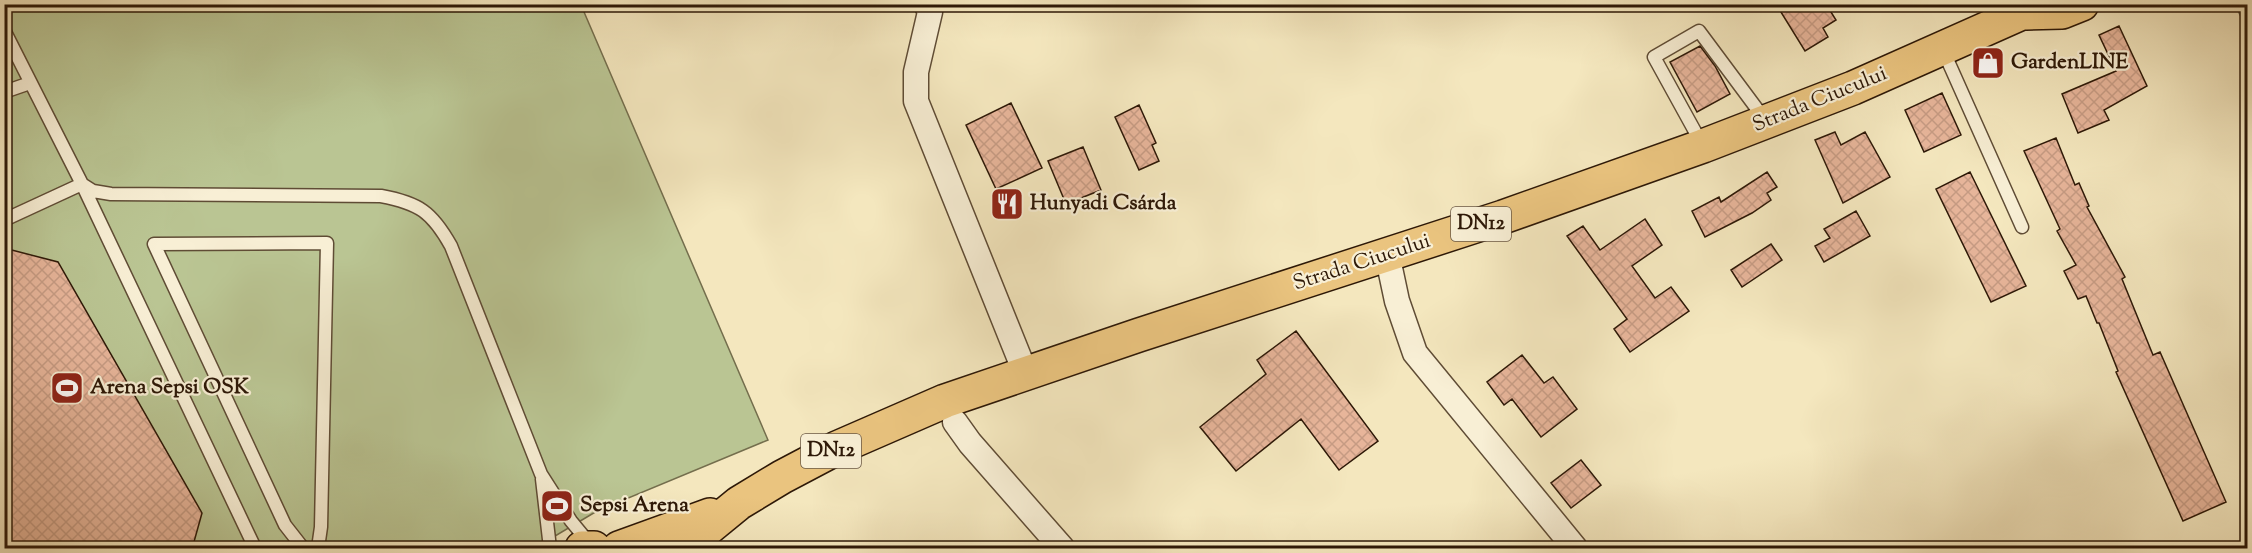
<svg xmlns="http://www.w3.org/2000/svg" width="2252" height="553" font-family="'Sorts Mill Goudy',serif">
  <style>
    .park { fill: #bac593; stroke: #746e4d; stroke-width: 1.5 }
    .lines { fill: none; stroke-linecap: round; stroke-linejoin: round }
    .stream { stroke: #707d6d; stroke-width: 6 }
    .building { fill: url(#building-cross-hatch); stroke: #2d1807; stroke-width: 1.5 }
    .service-casing { stroke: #5f4c35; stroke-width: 15 }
    .minor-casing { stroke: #5f4c35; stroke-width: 27 }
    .primary-casing { stroke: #2d1807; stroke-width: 36 }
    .service { stroke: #f8efd5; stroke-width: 12 }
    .minor { stroke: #f8efd5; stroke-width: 24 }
    .primary { stroke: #eac47f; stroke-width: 33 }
    .labels { text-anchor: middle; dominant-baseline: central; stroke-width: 4.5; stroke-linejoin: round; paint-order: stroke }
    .shield { fill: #f8efd5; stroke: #6a5845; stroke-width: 1.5 }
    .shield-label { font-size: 20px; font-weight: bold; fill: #2d1807 }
    .poi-label { font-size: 21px; font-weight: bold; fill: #2d1807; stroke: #f8efd5; text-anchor: start }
    .street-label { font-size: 21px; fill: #2d1807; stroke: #f8efd5 }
  </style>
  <defs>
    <pattern id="building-cross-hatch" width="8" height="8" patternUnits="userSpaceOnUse" patternTransform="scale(1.5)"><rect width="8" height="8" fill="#e7b59a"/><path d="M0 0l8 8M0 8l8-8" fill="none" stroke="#c69b83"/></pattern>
  </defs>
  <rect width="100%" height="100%" fill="#f4e7be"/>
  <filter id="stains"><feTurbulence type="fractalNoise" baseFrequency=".00333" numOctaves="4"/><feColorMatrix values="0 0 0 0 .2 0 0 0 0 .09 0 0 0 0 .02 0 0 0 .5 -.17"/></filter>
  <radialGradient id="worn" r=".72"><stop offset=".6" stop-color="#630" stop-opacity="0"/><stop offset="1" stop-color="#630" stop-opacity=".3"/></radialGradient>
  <path class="park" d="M 5,5 L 581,5 L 768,440 L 597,511 L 535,548 L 5,548 Z"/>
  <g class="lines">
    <path class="stream" d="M 2237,4 L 2248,26"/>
  </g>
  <path class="building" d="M 1776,4 L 1826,4 L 1836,20 L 1823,28 L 1828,37 L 1805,51 Z
    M 2119,26 L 2147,86 L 2104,110 L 2109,120 L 2078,133 L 2062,94 L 2116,71 L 2099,35 Z
    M 1700,46 L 1715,66 L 1730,94 L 1697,112 L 1670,62 Z
    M 1942,93 L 1961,135 L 1924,152 L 1905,110 Z
    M 1011,103 L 1042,168 L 996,189 L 966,125 Z
    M 1139,105 L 1156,143 L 1152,145 L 1159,161 L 1139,170 L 1115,117 Z
    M 1835,132 L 1841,145 L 1865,132 L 1890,177 L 1843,203 L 1815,140 Z
    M 2056,138 L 2075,185 L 2079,183 L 2089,206 L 2087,207 L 2125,277 L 2122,279 L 2153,355 L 2160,352 L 2226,502 L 2183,521 L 2116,372 L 2118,371 L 2099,323 L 2097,323 L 2086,296 L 2078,299 L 2064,271 L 2076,265 L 2057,231 L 2060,229 L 2024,151 Z
    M 1083,147 L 1101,190 L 1066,204 L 1048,161 Z
    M 1767,172 L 1777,187 L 1767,193 L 1771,200 L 1752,213 L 1705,237 L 1692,211 L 1719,197 L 1721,202 Z
    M 1970,172 L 2026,286 L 1991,302 L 1936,189 Z
    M 1856,211 L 1870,236 L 1824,262 L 1815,246 L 1830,238 L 1824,229 Z
    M 1645,219 L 1662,245 L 1632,266 L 1655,298 L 1671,287 L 1689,311 L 1630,352 L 1614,329 L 1627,319 L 1567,236 L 1583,226 L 1600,250 Z
    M 1771,244 L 1782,260 L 1742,287 L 1731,270 Z
    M 4,248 L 58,262 L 202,513 L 192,549 L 4,549 Z
    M 1296,331 L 1378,441 L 1339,470 L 1301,419 L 1236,471 L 1200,427 L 1266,374 L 1257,360 Z
    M 1522,355 L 1544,383 L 1553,377 L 1577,409 L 1541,437 L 1512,399 L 1504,405 L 1487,382 Z
    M 1581,460 L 1601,485 L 1571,508 L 1551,483 Z"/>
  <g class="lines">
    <g class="service-casing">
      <path id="service" d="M 4,30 L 82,184 L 93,191 L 111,194 L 381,196 C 419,203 432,212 451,246 L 541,474 L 571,521 L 590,544
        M 1943,50 L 2022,227
        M 4,92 L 30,83
        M 1703,146 L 1654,57 L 1699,31 L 1766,121
        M 4,220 L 82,184 L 255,548
        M 542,479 L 550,548
        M 303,548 L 285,525 L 154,244 L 327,243 L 321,527 L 318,548"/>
    </g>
    <g class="minor-casing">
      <path id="minor" d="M 926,4 L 930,12 L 916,72 L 916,101 L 1025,372
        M 1387,254 L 1397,301 L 1415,353 L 1575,548
        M 955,422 L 970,443 L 1062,548"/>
    </g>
    <g class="primary-casing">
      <path id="primary" d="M 2026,13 L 2062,12 L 2082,4
        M 582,548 L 594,548
        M 619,548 L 710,515
        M 684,548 L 739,503 L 782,477 L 837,448 L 945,401 L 1139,335 L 1503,217 L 1703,146 L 1853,88 L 2042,4"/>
    </g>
    <use href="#service" class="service"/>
    <use href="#minor" class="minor"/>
    <use href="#primary" class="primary"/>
  </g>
  <defs>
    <g id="shop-square" transform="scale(1.725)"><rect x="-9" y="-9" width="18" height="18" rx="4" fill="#8f2418" stroke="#f8efd5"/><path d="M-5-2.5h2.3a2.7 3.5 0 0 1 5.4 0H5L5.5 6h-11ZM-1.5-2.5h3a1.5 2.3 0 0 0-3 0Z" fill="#fff"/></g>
    <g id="restaurant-square" transform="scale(1.725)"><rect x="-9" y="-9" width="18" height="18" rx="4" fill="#8f2418" stroke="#f8efd5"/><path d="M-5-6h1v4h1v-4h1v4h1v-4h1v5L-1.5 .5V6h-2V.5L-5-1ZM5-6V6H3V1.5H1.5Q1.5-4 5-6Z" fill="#fff"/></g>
    <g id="stadium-square" transform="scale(1.725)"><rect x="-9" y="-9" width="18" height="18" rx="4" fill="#8f2418" stroke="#f8efd5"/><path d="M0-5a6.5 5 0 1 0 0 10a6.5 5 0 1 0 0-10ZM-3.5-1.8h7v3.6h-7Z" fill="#fff"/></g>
  </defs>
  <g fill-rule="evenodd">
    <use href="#shop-square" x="1988" y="63"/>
    <use href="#restaurant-square" x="1007" y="204"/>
    <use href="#stadium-square" x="67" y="388"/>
    <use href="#stadium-square" x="557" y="506"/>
  </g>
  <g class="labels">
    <g class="shield">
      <rect x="1451" y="207" width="60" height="34" rx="4.5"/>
      <rect x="801" y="434" width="60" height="34" rx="4.5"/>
    </g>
    <g class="shield-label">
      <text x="1481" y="224">DN12</text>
      <text x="831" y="451">DN12</text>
    </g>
    <g class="poi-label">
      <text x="2011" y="63">GardenLINE</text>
      <text x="1030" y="204">Hunyadi Csárda</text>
      <text x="90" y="388">Arena Sepsi OSK</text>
      <text x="580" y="506">Sepsi Arena</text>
    </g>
    <g class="street-label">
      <text transform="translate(1820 100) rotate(-22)">Strada Ciucului</text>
      <text transform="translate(1362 263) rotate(-18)">Strada Ciucului</text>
    </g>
  </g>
  <rect width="2252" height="553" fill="none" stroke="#f4e7be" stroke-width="24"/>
  <rect x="6" y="6" width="2240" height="541" fill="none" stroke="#2d1807" stroke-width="3"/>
  <rect x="12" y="12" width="2228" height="529" fill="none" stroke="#2d1807" stroke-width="1.5"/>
  <rect width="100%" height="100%" filter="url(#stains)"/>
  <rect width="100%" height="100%" fill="url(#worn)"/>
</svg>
